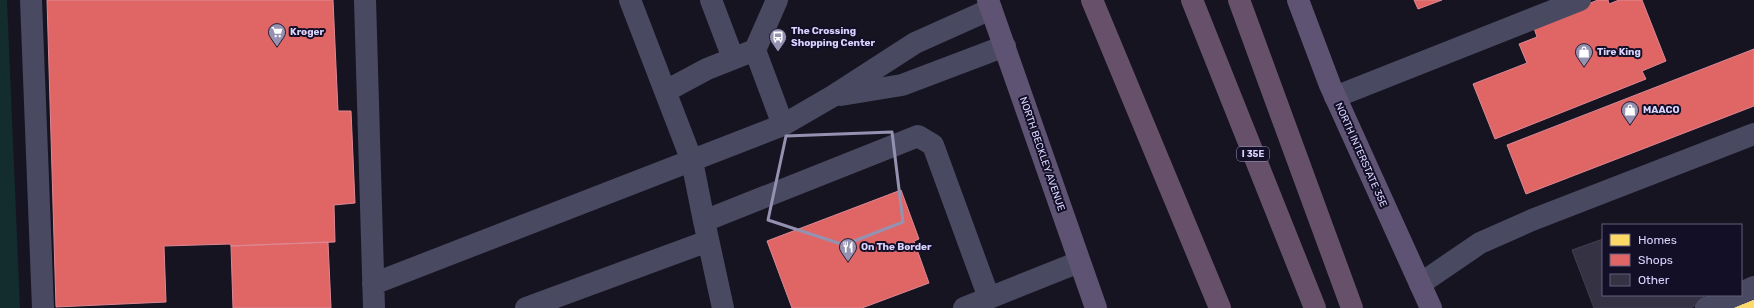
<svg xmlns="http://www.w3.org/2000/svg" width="1754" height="308" font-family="Rubik,sans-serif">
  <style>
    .green { fill: #132c2d }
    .homes { fill: #ffd966; stroke: #f4d894 }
    .shops { fill: #e06666; stroke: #de8794 }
    .building { fill: #343243; stroke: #433f54 }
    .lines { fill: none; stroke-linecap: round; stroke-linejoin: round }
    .minor { stroke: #4a4962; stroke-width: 22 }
    .major { stroke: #5e5373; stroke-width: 22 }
    .highway { stroke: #67516a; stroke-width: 22 }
    .marked { fill: none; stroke: #9591b1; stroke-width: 3; stroke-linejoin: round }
    .labels { text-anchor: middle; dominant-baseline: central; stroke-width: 4; stroke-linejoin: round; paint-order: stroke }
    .shield { fill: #130f26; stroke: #9e99be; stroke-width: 1 }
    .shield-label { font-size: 9px; font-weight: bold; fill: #d9d4ff }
    .poi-label { font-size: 10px; font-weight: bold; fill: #d9d4ff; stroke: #130f26; text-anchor: start }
    .street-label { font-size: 10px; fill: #d9d4ff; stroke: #130f26 }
  </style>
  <rect width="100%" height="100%" fill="#161421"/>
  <path class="green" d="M 0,0 L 7,0 L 20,308 L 0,308 Z"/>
  <path class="homes" d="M 1754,300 L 1754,308 L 1734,308 Z"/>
  <path class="shops" d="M 47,0 L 333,0 L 338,111 L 351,111 L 355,203 L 334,205 L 335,242 L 231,246 L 230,244 L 164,246 L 166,302 L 56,307 Z
    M 1414,0 L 1442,0 L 1418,9 Z
    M 1598,0 L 1608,0 L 1609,4 L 1619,0 L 1642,0 L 1666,61 L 1642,71 L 1646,79 L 1495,139 L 1473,84 L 1527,63 L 1519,44 L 1537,37 L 1533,25 Z
    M 1754,49 L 1754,106 L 1526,194 L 1507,145 Z
    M 901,190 L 919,239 L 914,241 L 929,283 L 862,308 L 792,308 L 767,241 Z
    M 328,242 L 331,308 L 233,308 L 231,246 Z"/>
  <path class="building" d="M 1603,239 L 1603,295 L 1703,295 L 1705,302 L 1690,308 L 1594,308 L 1572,250 Z"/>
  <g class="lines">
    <path class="minor" d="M 31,0 L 43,308
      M 365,0 L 374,308
      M 630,0 L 692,161 L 704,221
      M 711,0 L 733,58
      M 777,0 L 755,50 L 783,125
      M 666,91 L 707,69 L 755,50
      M 841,95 L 902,85 L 1005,46
      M 1335,97 L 1580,0
      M 373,284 L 783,125 L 833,96 L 915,43 L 991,9
      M 1420,284 L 1480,243 L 1532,220 L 1754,134
      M 1741,293 L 1754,287
      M 989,298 L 1079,262
      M 526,308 L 708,241
      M 723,308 L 704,221 L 918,136 L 933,145 L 989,298 L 964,308
      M 1706,308 L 1736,295"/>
    <path class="major" d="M 988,0 L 1096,308
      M 1298,0 L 1330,85 L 1431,308"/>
    <path class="highway" d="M 1092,0 L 1220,308
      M 1192,0 L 1315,308
      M 1239,0 L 1352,308"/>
  </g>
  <path class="marked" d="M 892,132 L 903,222 L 844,245 L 768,220 L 786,136 Z"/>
  <defs>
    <g id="supermarket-pin" transform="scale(0.9)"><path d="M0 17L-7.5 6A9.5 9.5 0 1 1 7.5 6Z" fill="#9591b1" stroke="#130f26"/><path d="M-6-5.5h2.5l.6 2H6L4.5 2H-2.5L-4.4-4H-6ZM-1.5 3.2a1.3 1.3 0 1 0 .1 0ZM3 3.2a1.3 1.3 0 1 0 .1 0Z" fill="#fff"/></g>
    <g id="bus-pin" transform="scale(0.9)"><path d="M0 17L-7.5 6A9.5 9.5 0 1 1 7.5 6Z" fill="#9591b1" stroke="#130f26"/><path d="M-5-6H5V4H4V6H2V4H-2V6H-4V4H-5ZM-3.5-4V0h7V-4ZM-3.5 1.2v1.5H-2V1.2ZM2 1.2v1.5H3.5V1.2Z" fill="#fff"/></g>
    <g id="shop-pin" transform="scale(0.9)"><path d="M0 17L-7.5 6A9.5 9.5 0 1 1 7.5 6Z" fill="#9591b1" stroke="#130f26"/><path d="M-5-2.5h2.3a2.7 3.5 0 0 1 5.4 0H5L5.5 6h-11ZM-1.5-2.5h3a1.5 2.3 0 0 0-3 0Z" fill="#fff"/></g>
    <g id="restaurant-pin" transform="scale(0.9)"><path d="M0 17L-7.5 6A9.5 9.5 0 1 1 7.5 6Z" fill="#9591b1" stroke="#130f26"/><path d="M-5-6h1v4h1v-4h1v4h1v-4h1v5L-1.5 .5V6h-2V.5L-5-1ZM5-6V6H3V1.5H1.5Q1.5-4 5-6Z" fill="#fff"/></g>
  </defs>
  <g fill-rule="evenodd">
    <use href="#supermarket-pin" x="277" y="32"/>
    <use href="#bus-pin" x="778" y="37"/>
    <use href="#shop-pin" x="1584" y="52"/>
    <use href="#shop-pin" x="1630" y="110"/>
    <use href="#restaurant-pin" x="848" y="247"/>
  </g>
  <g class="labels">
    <rect class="shield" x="1237" y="147" width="32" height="14" rx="3"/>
    <g class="shield-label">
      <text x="1253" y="154">I 35E</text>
    </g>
    <g class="poi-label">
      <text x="791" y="31">The Crossing<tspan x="791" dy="12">Shopping Center</tspan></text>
      <text x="290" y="32">Kroger</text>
      <text x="1597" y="52">Tire King</text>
      <text x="1643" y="110">MAACO</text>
      <text x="861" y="247">On The Border</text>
    </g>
    <g class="street-label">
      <text transform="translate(1042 154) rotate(71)">NORTH BECKLEY AVENUE</text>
      <text transform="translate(1361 155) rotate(66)">NORTH INTERSTATE 35E</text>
    </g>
  </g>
  <rect x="1602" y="224" width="140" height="72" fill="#130f26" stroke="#625e7d"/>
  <rect x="1610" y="234" width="20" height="12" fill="#ffd966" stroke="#625e7d"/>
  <text x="1638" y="244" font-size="12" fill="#d9d4ff">Homes</text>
  <rect x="1610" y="254" width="20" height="12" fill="#e06666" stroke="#625e7d"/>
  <text x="1638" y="264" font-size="12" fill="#d9d4ff">Shops</text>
  <rect x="1610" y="274" width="20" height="12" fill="#343243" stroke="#625e7d"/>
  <text x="1638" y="284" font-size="12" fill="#d9d4ff">Other</text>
</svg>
